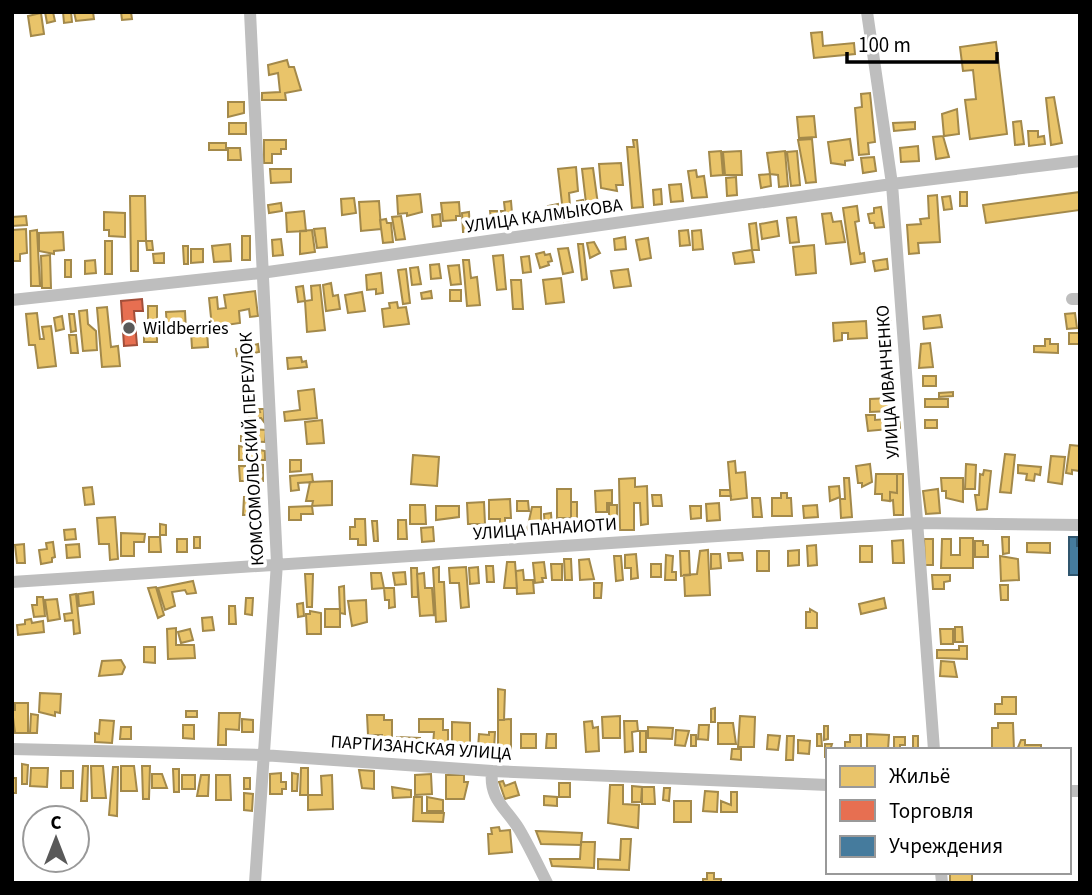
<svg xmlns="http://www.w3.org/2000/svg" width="1092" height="895" font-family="'Source Sans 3',sans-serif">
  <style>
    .homes { fill: #e9c46a; stroke: #a3894a; stroke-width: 2 }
    .shops { fill: #e76f51; stroke: #a24e39; stroke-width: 2 }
    .public { fill: #457b9d; stroke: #30566e; stroke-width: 2 }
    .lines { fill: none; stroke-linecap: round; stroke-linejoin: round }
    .minor { stroke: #bebebe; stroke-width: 12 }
    .poi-dot { fill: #595959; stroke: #fff; stroke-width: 2.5 }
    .labels { text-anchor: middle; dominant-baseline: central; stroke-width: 7; stroke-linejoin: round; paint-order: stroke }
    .street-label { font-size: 18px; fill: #000; stroke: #fff }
    .poi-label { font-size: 18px; fill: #000; stroke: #fff; text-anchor: start }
  </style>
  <rect width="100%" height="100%" fill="#fff"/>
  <path class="homes" d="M 45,12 L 53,12 L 55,21 L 47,23 Z
    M 63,12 L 71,12 L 72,22 L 64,23 Z
    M 74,12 L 93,12 L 94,19 L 76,21 Z
    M 121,12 L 131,12 L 132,19 L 122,20 Z
    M 41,13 L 44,34 L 31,36 L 28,16 Z
    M 822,32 L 823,46 L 854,43 L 855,54 L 814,58 L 811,33 Z
    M 996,42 L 1007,134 L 970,139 L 965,100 L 976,99 L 973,70 L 963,71 L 960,47 Z
    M 287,60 L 289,67 L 294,67 L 301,90 L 285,93 L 286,100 L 262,100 L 262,93 L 280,92 L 278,73 L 269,75 L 268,65 Z
    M 870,93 L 875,142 L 868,143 L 869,154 L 859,155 L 855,108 L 862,107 L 861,94 Z
    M 1054,97 L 1062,143 L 1051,145 L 1046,98 Z
    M 228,102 L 244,102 L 244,113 L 228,117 Z
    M 957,109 L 959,134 L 944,136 L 942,114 Z
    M 814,116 L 816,137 L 799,138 L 797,117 Z
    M 1021,121 L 1024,144 L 1015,145 L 1013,122 Z
    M 915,122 L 915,129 L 894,131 L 893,123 Z
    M 229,123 L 246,123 L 246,134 L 229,134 Z
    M 1028,131 L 1038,131 L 1038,137 L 1044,136 L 1045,144 L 1029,146 Z
    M 943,136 L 949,157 L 936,159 L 933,137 Z
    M 812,139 L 816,182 L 806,183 L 798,140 Z
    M 850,139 L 853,160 L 845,161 L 845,165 L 831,163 L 828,142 Z
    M 264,140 L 286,140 L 286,149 L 281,149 L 281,154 L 272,154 L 272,163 L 264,163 Z
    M 633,140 L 637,140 L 643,207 L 632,208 L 627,147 L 634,147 Z
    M 209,143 L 226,143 L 226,150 L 209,150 Z
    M 918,146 L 919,161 L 901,162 L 900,148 Z
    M 228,148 L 240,148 L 241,160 L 228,160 Z
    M 721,151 L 723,175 L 711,176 L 709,152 Z
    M 741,151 L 742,175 L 725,175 L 723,152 Z
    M 785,151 L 788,186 L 779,187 L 778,175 L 770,174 L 767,153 Z
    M 797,151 L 800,185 L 791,186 L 787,152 Z
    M 874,157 L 876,171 L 863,173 L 861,158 Z
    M 621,163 L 623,185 L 616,185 L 617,191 L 601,188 L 599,164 Z
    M 576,167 L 578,191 L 569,193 L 571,220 L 564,221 L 558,169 Z
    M 593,168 L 599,212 L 593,213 L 591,202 L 586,203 L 582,169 Z
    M 270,169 L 291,169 L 291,182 L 271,183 Z
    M 696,170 L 697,177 L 704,176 L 707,197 L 692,198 L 688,171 Z
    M 770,174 L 771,186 L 761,188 L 759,175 Z
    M 736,177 L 737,195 L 727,196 L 726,178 Z
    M 681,184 L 683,201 L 671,202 L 669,185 Z
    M 661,189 L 662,204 L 654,205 L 653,190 Z
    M 960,192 L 967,192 L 967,206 L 960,206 Z
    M 1080,192 L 1080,210 L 986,223 L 983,205 Z
    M 420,194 L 422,212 L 407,216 L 407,213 L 398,214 L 397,196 Z
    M 937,195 L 940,242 L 918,243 L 919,253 L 909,254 L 907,225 L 921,224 L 920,219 L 929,218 L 928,196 Z
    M 130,196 L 145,196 L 146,241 L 138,241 L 138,271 L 131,271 Z
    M 950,196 L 952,209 L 944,210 L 942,197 Z
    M 354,198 L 356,213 L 342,215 L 341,199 Z
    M 583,200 L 585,215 L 579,216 L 577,201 Z
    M 379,201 L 381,229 L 361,231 L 359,202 Z
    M 511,201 L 513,225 L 503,226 L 501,211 L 505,211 L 504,202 Z
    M 459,202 L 460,216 L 456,216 L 456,220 L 443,221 L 441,203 Z
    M 281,203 L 282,211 L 269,213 L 268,205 Z
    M 558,204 L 560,220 L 550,221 L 548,206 Z
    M 857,206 L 859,221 L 855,222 L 860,254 L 864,253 L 865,262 L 851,264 L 843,208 Z
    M 881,207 L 884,227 L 875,228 L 874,223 L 870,223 L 868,214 L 874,213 L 874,208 Z
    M 304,211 L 306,231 L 287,232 L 286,213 Z
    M 490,211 L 497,211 L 498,228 L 492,228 Z
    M 104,212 L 125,213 L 125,237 L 109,236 L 109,230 L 104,230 Z
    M 469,212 L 470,232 L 463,232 L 462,213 Z
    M 831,213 L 833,222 L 841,221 L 845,242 L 826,244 L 822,214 Z
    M 440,214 L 441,226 L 433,227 L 432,215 Z
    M 26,216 L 27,225 L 12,226 L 12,217 Z
    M 401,216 L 405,239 L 396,240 L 392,217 Z
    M 796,217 L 799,242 L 790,243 L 787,218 Z
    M 386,219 L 387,223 L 391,223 L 393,242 L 383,243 L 380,220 Z
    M 777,221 L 779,236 L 762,239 L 760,224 Z
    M 756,223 L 759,250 L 752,250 L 749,224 Z
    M 325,228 L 327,247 L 317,248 L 314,229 Z
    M 26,229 L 27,253 L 20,254 L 20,261 L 12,261 L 12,230 Z
    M 37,230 L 40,286 L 31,286 L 30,231 Z
    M 312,230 L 315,252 L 300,254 L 300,231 Z
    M 688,230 L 690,245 L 680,246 L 679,231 Z
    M 701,230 L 703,249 L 693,250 L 692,231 Z
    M 63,232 L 64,250 L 54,251 L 54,254 L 39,251 L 39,233 Z
    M 242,236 L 250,236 L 250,260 L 242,260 Z
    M 625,237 L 626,249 L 615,250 L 614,239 Z
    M 648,238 L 651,258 L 640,260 L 636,240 Z
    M 281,239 L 283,255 L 273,256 L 272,240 Z
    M 105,241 L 112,241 L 112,274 L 105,274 Z
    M 146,241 L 152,241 L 153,250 L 147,250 Z
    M 594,242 L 600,253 L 590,258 L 587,243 Z
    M 230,244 L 231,261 L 214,262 L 212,246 Z
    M 578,244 L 583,244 L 587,279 L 582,280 Z
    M 814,245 L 816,273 L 796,275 L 793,247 Z
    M 183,246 L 188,246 L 188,264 L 184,264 Z
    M 568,248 L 573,272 L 563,274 L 558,249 Z
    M 191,249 L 203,249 L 203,262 L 191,263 Z
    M 752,250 L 754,262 L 735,264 L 733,253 Z
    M 544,252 L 545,255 L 550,254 L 552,261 L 548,262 L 549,265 L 540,268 L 536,254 Z
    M 164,253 L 164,263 L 154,263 L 153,254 Z
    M 50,255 L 51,288 L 42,288 L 41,256 Z
    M 503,255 L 506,289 L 497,290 L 493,256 Z
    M 529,256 L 531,272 L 523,273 L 521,257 Z
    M 887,259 L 888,269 L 875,271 L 873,261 Z
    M 65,260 L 71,260 L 71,277 L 65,277 Z
    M 95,260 L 96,273 L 85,274 L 85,261 Z
    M 463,260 L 469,260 L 471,278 L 477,277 L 480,305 L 467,306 Z
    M 439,264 L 441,278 L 431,279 L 430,265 Z
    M 459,265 L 461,284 L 451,285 L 448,266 Z
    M 418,267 L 421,284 L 412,285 L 410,268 Z
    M 406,269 L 410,303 L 403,304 L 398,270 Z
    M 628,269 L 631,286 L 614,288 L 611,271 Z
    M 381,273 L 383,293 L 376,294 L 376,289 L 367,290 L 366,275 Z
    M 561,278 L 564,302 L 546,304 L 543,280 Z
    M 511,280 L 521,280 L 523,309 L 513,309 Z
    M 331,283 L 333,296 L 338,295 L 340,309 L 326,311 L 323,285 Z
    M 320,285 L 325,330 L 307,332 L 305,301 L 312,300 L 311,286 Z
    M 303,286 L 305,301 L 298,302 L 296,287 Z
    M 450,290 L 461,290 L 461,301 L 450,301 Z
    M 255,291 L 258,316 L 250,317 L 249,309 L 239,311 L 240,323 L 212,327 L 209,298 L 217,297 L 218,309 L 226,308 L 224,295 Z
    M 431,291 L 432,298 L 422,299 L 421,293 Z
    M 362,292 L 365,311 L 348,313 L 345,295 Z
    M 397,302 L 398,308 L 406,307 L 409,324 L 384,327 L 382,309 L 390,308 L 389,303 Z
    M 148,306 L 157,306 L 157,322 L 148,323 Z
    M 107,307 L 111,347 L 118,346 L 120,366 L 102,367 L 97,308 Z
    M 87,310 L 88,324 L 96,331 L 97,350 L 83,351 L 79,311 Z
    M 185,311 L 186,331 L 175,334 L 175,331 L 167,331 L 166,312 Z
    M 37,313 L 40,339 L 44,339 L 42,327 L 51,326 L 56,366 L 38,368 L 35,345 L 29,345 L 26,314 Z
    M 1075,313 L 1077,328 L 1067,329 L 1065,314 Z
    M 69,314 L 74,314 L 76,331 L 71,332 Z
    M 940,315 L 942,327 L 924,329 L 923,317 Z
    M 62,316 L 64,329 L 56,331 L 54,318 Z
    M 890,318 L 892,328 L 878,331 L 876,320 Z
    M 866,321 L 867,338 L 848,339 L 848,333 L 842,333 L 842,340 L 834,341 L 833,323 Z
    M 194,323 L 202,323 L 202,330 L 207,330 L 208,347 L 192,348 L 191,332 L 194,332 Z
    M 157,325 L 157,342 L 144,342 L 144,326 Z
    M 1069,333 L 1080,333 L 1080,344 L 1069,344 Z
    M 69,335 L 76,335 L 78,353 L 71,353 Z
    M 1045,339 L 1050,339 L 1050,344 L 1058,344 L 1058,353 L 1034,352 L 1034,346 L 1045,346 Z
    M 930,343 L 933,367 L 919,368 L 921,344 Z
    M 258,344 L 259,352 L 237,356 L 236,349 Z
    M 301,357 L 302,362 L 306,361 L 307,367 L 288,369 L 287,358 Z
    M 923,376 L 936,376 L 936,386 L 923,386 Z
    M 314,389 L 317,418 L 285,421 L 284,412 L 300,410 L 298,391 Z
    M 953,392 L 953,396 L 939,397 L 939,393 Z
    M 890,398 L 890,411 L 870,412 L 870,399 Z
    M 925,399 L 948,399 L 948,407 L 925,407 Z
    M 259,409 L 264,409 L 264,422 L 261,418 L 249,418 L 249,413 L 260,412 Z
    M 866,415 L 875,415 L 875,420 L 899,418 L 900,428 L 868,431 Z
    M 322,420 L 324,443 L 307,444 L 305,422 Z
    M 925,420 L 937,420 L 937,428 L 925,428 Z
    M 251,429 L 266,430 L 265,442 L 241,441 L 241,436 L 251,436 Z
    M 1070,445 L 1080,446 L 1080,471 L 1072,470 L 1072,474 L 1066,473 Z
    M 239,446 L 265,451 L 265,460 L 239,460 Z
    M 1005,454 L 1015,455 L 1011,493 L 1000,492 Z
    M 413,455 L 439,457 L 437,486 L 411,484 Z
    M 1051,456 L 1065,457 L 1062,484 L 1048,482 Z
    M 290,460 L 301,460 L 301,471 L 290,472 Z
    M 735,461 L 736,473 L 745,472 L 747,498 L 731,500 L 728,462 Z
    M 253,464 L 263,465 L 263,481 L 248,481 L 248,468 L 253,468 Z
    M 870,464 L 872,482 L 862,487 L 862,483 L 858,483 L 856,466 Z
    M 966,464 L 976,465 L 975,489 L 965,489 Z
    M 1018,465 L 1041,467 L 1040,475 L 1035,474 L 1034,481 L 1026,480 L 1027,474 L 1018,473 Z
    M 239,466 L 245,466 L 245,481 L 240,481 Z
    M 984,470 L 991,471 L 987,509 L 977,510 L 975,495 L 979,495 L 980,474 L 983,475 Z
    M 312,474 L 313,482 L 298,483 L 299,490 L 291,491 L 290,476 Z
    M 876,474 L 897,474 L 897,493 L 890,492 L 890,501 L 882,500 L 882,494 L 875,494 Z
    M 897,474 L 903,474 L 903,515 L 894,515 L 893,500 L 890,501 L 890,492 L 897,493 Z
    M 635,478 L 635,487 L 647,486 L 648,524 L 641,525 L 640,503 L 634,503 L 634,530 L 620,530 L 619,479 Z
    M 844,478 L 849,478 L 852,517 L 841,518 L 840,499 L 845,499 Z
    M 941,478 L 963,478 L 963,502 L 946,498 L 946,491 L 942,491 Z
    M 332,481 L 332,505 L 312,506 L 313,501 L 306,501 L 310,482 Z
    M 839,486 L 840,497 L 830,501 L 829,487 Z
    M 92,487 L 94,504 L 85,505 L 83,488 Z
    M 557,489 L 571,489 L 571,518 L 557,518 Z
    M 938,489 L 940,513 L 926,514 L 923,491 Z
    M 612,490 L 612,503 L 607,503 L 607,512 L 596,512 L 595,491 Z
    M 720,490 L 730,490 L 731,496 L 720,496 Z
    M 781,493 L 787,493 L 787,498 L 791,498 L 792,516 L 772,516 L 772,498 L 781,498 Z
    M 652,495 L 661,495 L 662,506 L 653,506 Z
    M 244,497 L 253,497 L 253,515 L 243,515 Z
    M 752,498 L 760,498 L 762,517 L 753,517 Z
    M 510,499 L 511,518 L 505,518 L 505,523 L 500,523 L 500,519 L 489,519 L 489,500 Z
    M 517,501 L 528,501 L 529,511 L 517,511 Z
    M 484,502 L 485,524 L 468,524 L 467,503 Z
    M 571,502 L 577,502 L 577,528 L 571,528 Z
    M 719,503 L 720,520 L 707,521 L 706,504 Z
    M 410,505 L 425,505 L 426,524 L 410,524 Z
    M 609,505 L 617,505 L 617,529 L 609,529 Z
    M 817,505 L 818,517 L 804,518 L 803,506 Z
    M 312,506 L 313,514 L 301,514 L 301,520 L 289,520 L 289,507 Z
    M 436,506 L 459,506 L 459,517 L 436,520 Z
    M 690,506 L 701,506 L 701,518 L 691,519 Z
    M 532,507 L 541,507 L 541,530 L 527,530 Z
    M 551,513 L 552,528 L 545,528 L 544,514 Z
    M 115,517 L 118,559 L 110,560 L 109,544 L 99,544 L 97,518 Z
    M 355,519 L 365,519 L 366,545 L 358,545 L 358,539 L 350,539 L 350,527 L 355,527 Z
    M 398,520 L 406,520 L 407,539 L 398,539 Z
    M 372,521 L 377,521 L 378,541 L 374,541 Z
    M 160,524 L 166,525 L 166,535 L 160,535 Z
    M 433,527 L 434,541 L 422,542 L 421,528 Z
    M 75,529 L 76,539 L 65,540 L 64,530 Z
    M 121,533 L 145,534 L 144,542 L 134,542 L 134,556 L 121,556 Z
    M 149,537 L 160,537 L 161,552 L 149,552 Z
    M 194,537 L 200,537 L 200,548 L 194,548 Z
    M 1002,537 L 1009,537 L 1009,553 L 1003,554 Z
    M 960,538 L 973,538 L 973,568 L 941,568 L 942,539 L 951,539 L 951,555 L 960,555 Z
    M 177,539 L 187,539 L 187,552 L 177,552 Z
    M 924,539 L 933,539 L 933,565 L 925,565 Z
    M 903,540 L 904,563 L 893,563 L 892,541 Z
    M 975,541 L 983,541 L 983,545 L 988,545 L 988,557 L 975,557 Z
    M 53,542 L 55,557 L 52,558 L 52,562 L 41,564 L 39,550 L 47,549 L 46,543 Z
    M 1027,543 L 1050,543 L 1050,553 L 1027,552 Z
    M 24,544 L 25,563 L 17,563 L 15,545 Z
    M 79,544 L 80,557 L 67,558 L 66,545 Z
    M 816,545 L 817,565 L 808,566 L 807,546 Z
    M 860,546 L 872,546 L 872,562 L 860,562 Z
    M 708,550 L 710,595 L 685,596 L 684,575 L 697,574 L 700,551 Z
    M 799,550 L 799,565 L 788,566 L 788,551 Z
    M 680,551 L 689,551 L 690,575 L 681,576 Z
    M 757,551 L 769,551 L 769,571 L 757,571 Z
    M 728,553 L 742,553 L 743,560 L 729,561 Z
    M 636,554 L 638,578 L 631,579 L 631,568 L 625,568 L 625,555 Z
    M 711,554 L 720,554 L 721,568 L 711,569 Z
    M 666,555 L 673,556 L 672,572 L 676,572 L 676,580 L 665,580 Z
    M 614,556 L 621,556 L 623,580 L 616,581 Z
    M 1000,556 L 1018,559 L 1019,580 L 1001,581 Z
    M 564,559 L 571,559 L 572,580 L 565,580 Z
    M 589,559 L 594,579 L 580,580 L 579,560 Z
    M 507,562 L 515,562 L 517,588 L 504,588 Z
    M 544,562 L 546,578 L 542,578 L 543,582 L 535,583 L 533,563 Z
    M 551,564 L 562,564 L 562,580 L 552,580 Z
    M 651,564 L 661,564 L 661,577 L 651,577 Z
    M 486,566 L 493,566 L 494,582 L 487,582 Z
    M 439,567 L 439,582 L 444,582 L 446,621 L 436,622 L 433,568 Z
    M 466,567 L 469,607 L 461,608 L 459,583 L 450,583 L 449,568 Z
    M 478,567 L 479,583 L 470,584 L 469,568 Z
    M 411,568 L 417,568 L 418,597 L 412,597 Z
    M 523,570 L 524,580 L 533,580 L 534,593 L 517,594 L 516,571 Z
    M 405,572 L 406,584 L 395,585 L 393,573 Z
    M 371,573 L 381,573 L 384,588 L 372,589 Z
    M 424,573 L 425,588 L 432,588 L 434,615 L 420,616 L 417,574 Z
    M 305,574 L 313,574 L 312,607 L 307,607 Z
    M 932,575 L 950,575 L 950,581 L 944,582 L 944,589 L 933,589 Z
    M 193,581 L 196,593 L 187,594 L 185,590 L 172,592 L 175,606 L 165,610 L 158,588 Z
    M 594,583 L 602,583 L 601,598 L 594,598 Z
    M 1000,585 L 1008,585 L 1008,600 L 1001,600 Z
    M 344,586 L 345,614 L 340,613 L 339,587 Z
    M 156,587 L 164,615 L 158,618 L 148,588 Z
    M 384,588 L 394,588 L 395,607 L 389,608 L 389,600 L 385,600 Z
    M 93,592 L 94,604 L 79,606 L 78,594 Z
    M 76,594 L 80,633 L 74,634 L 73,620 L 65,621 L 64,614 L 72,613 L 70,595 Z
    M 37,597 L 43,597 L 45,616 L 34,617 L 32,605 L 37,605 Z
    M 246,598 L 253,598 L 252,615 L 245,614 Z
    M 884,598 L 886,608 L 861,614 L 859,604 Z
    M 57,599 L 60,619 L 48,621 L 45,600 Z
    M 366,600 L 367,622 L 352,626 L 348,601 Z
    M 303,603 L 304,616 L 298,617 L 297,604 Z
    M 229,606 L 235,606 L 236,624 L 229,624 Z
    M 325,609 L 340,609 L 340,627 L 325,627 Z
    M 810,609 L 817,613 L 817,628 L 806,628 L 806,612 L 810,612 Z
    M 310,611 L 321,613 L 321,634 L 307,634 L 306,614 L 310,614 Z
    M 212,617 L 214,630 L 203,631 L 202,618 Z
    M 31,619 L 32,623 L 43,621 L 44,632 L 18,635 L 17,625 L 25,624 L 25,620 Z
    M 955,627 L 962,627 L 963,642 L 955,642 Z
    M 176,628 L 176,645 L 194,645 L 195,658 L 168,659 L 167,629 Z
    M 190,629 L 193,640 L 181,643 L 178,632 Z
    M 940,629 L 953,629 L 953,644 L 941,644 Z
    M 959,646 L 967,646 L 967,659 L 937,658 L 937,650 L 959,650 Z
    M 144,647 L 155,647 L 155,663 L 144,662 Z
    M 121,660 L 125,667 L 122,674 L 99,676 L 102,661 Z
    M 941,661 L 954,662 L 957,677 L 940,676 Z
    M 498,689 L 505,690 L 504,720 L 498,720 Z
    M 40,693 L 61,694 L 60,713 L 55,712 L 55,716 L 39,712 Z
    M 1002,697 L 1016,697 L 1016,714 L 995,714 L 995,704 L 1002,704 Z
    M 15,703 L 28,703 L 28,733 L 15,733 L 12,710 L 15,710 Z
    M 715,708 L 715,722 L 711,722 L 711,709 Z
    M 186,711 L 197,711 L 197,717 L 186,717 Z
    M 219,713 L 240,713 L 239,730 L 226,729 L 226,745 L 218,745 Z
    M 31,714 L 38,715 L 37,733 L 30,733 Z
    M 367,715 L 384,715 L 384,720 L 392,720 L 392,746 L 382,747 L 382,735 L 368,735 Z
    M 620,716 L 620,738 L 603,738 L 602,717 Z
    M 740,716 L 755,717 L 754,747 L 738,747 Z
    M 242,719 L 253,720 L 253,732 L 242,732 Z
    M 419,719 L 443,719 L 443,730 L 448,730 L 448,745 L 433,745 L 434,732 L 419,732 Z
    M 511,719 L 511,749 L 498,749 L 498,720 Z
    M 100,720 L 114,721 L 112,743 L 95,742 L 95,733 L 99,734 Z
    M 592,721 L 593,728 L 598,727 L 599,751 L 586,752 L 584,722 Z
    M 624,721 L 637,721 L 638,731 L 632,732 L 633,751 L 625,752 Z
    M 452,722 L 470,723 L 470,747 L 452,747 Z
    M 718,723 L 733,723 L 736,744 L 718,744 Z
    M 998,723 L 1013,723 L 1014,750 L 992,750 L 992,728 L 998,728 Z
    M 183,725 L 194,725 L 194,739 L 183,738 Z
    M 699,725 L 709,725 L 708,740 L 698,739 Z
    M 824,726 L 828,726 L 828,739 L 824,740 Z
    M 121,727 L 131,727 L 131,739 L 120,739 Z
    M 648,727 L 673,728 L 672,739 L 648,738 Z
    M 676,730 L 689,731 L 685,746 L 675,745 Z
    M 640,731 L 646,731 L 646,752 L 640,752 Z
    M 489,732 L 495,732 L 494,749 L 478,748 L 479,734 L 489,735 Z
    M 521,734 L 536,734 L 536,748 L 521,748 Z
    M 547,734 L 556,734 L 556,748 L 546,748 Z
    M 817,734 L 821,734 L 822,746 L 817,746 Z
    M 867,734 L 889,735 L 888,750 L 867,750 Z
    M 691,735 L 696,735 L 696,746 L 691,746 Z
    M 768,735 L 780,736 L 778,750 L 767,749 Z
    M 850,735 L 861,735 L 861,748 L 845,750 L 845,742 L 850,742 Z
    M 787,736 L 794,736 L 793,760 L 786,760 Z
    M 913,736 L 918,736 L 918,749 L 913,749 Z
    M 397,737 L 420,738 L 419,747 L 396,746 Z
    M 894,737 L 905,737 L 905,745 L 900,745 L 900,750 L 894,750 Z
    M 798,740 L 810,741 L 809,754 L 798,753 Z
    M 1021,740 L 1025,740 L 1025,745 L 1041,745 L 1041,750 L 1017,750 Z
    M 825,744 L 832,744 L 828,757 L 825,757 Z
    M 732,749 L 741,749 L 741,760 L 731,759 Z
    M 22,764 L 28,765 L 27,784 L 22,784 Z
    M 83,766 L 88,766 L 87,801 L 81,801 Z
    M 91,766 L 103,766 L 106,798 L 92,798 Z
    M 121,766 L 134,766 L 137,791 L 121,791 Z
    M 142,766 L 150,766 L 149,799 L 143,799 Z
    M 113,767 L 118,767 L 117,816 L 109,815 Z
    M 31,768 L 48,768 L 47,787 L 30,786 Z
    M 301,768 L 308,768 L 308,795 L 300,795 Z
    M 173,769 L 179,769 L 179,792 L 174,792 Z
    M 359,770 L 374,771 L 374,789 L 362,788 Z
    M 61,771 L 73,771 L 73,788 L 61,788 Z
    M 12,772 L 13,778 L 16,778 L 16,793 L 12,793 Z
    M 281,773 L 281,782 L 286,782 L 286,789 L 282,789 L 282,794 L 270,794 L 270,774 Z
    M 292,773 L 298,774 L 297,791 L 292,791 Z
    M 152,774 L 162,774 L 167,788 L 152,788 Z
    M 431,774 L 432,794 L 415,795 L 415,775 Z
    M 182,775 L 195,775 L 195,789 L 182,789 Z
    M 201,775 L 209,775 L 208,796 L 197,796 Z
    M 216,775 L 230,775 L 231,800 L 216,800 Z
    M 332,775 L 333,809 L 308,810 L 308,795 L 322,795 L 321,776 Z
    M 446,775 L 464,775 L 464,782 L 468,782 L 464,799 L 446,799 Z
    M 244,778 L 250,778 L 250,789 L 244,789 Z
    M 503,781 L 505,786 L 515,782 L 519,795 L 505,799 L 499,782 Z
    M 559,783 L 570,783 L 570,797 L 559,797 Z
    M 610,785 L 623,785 L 623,804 L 639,805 L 638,828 L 608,823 Z
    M 632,786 L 642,787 L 641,802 L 632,802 Z
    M 392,787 L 411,790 L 411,797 L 393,798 Z
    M 642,787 L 654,787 L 655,804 L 642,804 Z
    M 664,788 L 670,788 L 669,801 L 663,800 Z
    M 705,791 L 718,792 L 717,812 L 703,811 Z
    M 731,792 L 737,792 L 737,812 L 721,812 L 721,801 L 731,805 Z
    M 244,793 L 253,794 L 252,811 L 244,810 Z
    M 544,796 L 557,797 L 557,806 L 544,805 Z
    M 414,797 L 422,797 L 422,813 L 444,813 L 443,822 L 413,821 Z
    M 427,797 L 443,800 L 443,811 L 427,811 Z
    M 674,801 L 691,801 L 691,822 L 674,822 Z
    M 499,827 L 500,831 L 510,830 L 512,852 L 489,854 L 488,834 L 492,834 L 491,828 Z
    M 536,831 L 582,833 L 581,845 L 541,844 Z
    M 621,839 L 631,839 L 629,870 L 598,869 L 598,859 L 620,860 Z
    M 581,842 L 595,842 L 594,868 L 552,866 L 550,859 L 580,859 Z
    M 950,872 L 972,872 L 972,883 L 950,883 Z
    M 707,873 L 714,873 L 714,879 L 721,879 L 721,883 L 703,883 L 703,879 L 707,879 Z"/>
  <path class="shops" d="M 142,299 L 143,311 L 134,311 L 137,345 L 124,346 L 121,301 Z"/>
  <path class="public" d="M 1069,537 L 1077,537 L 1077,546 L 1080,546 L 1080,575 L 1069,575 Z"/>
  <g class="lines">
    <path class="minor" d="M 250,12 L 277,563 L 255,883
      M 867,12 L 892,184 L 934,750
      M 1072,299 L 1080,299
      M 12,300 L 261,273 L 892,184 L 1080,161
      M 12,582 L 916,523 L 1080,525
      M 12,749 L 262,755 L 492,771 L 828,785
      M 492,771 C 489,799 505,807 519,829 C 529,846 538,865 547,883
      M 1069,791 L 1080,791
      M 941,872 L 942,883"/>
  </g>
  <circle class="poi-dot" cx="129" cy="328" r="7"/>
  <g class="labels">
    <g class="street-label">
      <text transform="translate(544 216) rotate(-8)">УЛИЦА КАЛМЫКОВА</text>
      <text transform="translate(888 382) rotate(-94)">УЛИЦА ИВАНЧЕНКО</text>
      <text transform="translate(252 449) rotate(-93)">КОМСОМОЛЬСКИЙ ПЕРЕУЛОК</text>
      <text transform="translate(545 529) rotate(-4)">УЛИЦА ПАНАИОТИ</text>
      <text transform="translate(421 748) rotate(4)">ПАРТИЗАНСКАЯ УЛИЦА</text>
    </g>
    <g class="poi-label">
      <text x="143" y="328">Wildberries</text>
    </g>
  </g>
  <rect width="1092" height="895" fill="none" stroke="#000000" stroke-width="28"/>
  <rect x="826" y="748" width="245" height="126" fill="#ffffff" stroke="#999999" stroke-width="2"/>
  <rect x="840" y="766" width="35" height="21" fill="#e9c46a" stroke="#999999" stroke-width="2"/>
  <text x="889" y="783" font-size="21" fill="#000000">Жильё</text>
  <rect x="840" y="800" width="35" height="21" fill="#e76f51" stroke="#999999" stroke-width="2"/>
  <text x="889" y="818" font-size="21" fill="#000000">Торговля</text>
  <rect x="840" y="836" width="35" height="21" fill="#457b9d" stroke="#999999" stroke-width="2"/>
  <text x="889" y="853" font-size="21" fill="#000000">Учреждения</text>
  <g transform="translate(56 839)"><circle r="33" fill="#ffffff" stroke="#999999" stroke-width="2"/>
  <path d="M0-5L12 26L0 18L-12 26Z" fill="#595959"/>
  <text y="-10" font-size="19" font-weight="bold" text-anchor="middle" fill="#000000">С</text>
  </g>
  <path d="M847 52v10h150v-10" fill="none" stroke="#000000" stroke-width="3.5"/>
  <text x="858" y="52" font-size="21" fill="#000000" stroke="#ffffff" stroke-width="5" paint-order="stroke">100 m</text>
</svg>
